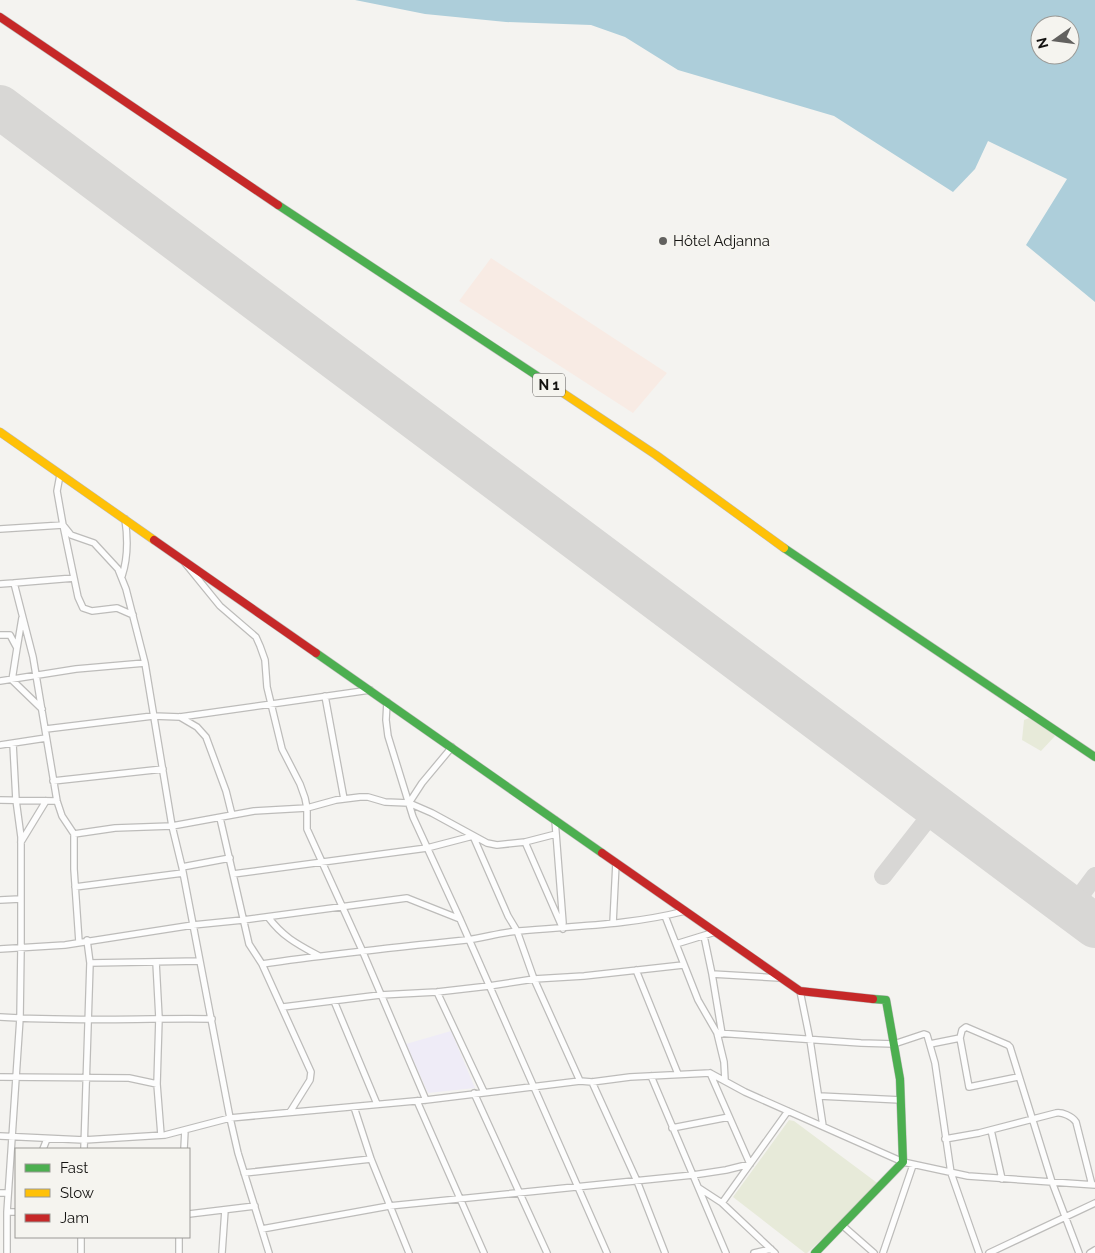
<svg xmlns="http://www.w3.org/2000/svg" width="1095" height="1253" font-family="Raleway,sans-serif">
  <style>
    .commercial { fill: #f8ebe4 }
    .education { fill: #efecf7 }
    .green { fill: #e7ead9 }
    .water { fill: #adceda; fill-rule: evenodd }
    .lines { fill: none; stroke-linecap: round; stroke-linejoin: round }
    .taxiway { stroke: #d8d7d5; stroke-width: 18 }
    .runway { stroke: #d8d7d5; stroke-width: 44 }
    .street-casing { stroke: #bdbcba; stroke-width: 8 }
    .fast-casing { stroke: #bdbcba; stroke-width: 9 }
    .slow-casing { stroke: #bdbcba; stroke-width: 9 }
    .jam-casing { stroke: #bdbcba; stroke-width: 9 }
    .street { stroke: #fdfdfd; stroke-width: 5.5 }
    .fast { stroke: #4caf50; stroke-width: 8 }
    .slow { stroke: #ffc107; stroke-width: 8 }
    .jam { stroke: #c62828; stroke-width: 8 }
    .poi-dot { fill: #62615f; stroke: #f5f4ef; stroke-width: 2 }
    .labels { text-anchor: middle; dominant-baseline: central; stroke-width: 4.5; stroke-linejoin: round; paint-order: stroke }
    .shield { fill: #f5f4ef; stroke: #585654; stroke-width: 1 }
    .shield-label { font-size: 14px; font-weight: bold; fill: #141311 }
    .poi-label { font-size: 15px; fill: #141311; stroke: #f5f4ef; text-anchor: start }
  </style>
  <rect width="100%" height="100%" fill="#f4f3f0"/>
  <path class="commercial" d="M 491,258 L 667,373 L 633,413 L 459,301 Z"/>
  <path class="education" d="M 451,1031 L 475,1088 L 428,1093 L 406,1044 Z"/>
  <path class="green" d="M 1032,717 L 1055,736 L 1041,751 L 1022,740 L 1024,720 Z
    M 789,1120 L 794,1121 L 880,1185 L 807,1253 L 805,1253 L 733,1197 Z"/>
  <path class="water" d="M 355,0 L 1095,0 L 1095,302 L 1026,245 L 1067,179 L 988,141 L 975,169 L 953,192 L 834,116 L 678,70 L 625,37 L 591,25 L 506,22 L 425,14 ZM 1040,25 L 1070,25 L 1070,55 L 1040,55 Z"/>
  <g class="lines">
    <path class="taxiway" d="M 883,876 L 937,807
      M 1071,908 L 1095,876"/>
    <path class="runway" d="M 0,107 L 1095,926"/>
    <g class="street-casing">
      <path id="street" d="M 60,475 L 57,491 L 63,525 L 71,535 L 94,543 L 118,569 L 126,589 L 145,663 L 172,826 L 182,867 L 230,1118 L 238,1153 L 269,1253
        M 0,529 L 63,525 L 78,597 L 83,608 L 92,611 L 117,608 L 133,615
        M 185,563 L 220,606 L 256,637 L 260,646 L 265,660 L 267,687 L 282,749 L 300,784 L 305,798 L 307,808 L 307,829 L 362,950 L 426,1100
        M 122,576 C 128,558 128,539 125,519
        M 74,578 L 14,583 L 33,657 L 57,801 L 62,816 L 74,834 L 74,869 L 79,942
        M 0,584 L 14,583
        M 0,635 L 10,635 L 17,648 L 12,680 L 42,709
        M 17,648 L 22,618
        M 0,681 L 76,669 L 145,663
        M 325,696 L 344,799
        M 387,702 L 386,720 L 388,736 L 413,817 L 460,919 L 607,1253
        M 180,717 L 197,727 L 206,737 L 226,791 L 232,815
        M 46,729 L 153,716 L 180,717 L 370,690
        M 0,745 L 46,738
        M 53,781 L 163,769
        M 0,800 L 57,801
        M 409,803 L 432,813 L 487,843 L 497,845 L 525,842 L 563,929
        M 220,818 L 249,944 L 262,964 L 311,1072 L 310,1080 L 290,1112
        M 555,820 L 563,923
        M 74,834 L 115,828 L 172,826 L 254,811 L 307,808 L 336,800 L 360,797 L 368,797 L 385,802 L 409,803 L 422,783 L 452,747
        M 473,836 L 508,916 L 517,931 L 534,979 L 580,1081
        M 21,842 L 46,801
        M 525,842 L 556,834
        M 182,867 L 230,858
        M 233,874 L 427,848 L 473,836
        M 75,887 L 183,873
        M 0,900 L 20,899
        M 665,916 L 698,1000 L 717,1033 L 724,1062 L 725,1080
        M 268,917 C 283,937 297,944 319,956
        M 613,923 L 616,863
        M 704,936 L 712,974 L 722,1034
        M 676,944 L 715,932
        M 0,949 L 65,945 L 193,925 L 243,920 L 407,898 L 460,919
        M 156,962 L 159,1018 L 157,1084 L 161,1135
        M 90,963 L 200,961
        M 262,964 C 330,954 398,947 466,940 C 484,938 501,932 519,931 C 574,926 631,925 685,911
        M 636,970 L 678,1074
        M 712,974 L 780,978
        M 800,991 L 810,1040 L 823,1126
        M 437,992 L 484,1092
        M 334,1001 L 377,1104
        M 283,1007 L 380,995 L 437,992 L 489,986 L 534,979 L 584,976 L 683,965
        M 0,1017 C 71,1022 141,1018 212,1019
        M 717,1033 L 861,1043 L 894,1044 L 924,1034 L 927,1035 L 935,1063 L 951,1173 L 979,1253
        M 960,1038 L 969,1087 L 1018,1077
        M 930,1044 L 960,1038 L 962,1030 L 966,1027 L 1008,1045 L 1010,1047 L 1052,1182 L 1079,1253
        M 651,1076 L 726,1253
        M 0,1077 L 129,1078 L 157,1084
        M 592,1082 L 637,1181 L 665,1253
        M 474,1093 L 547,1253
        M 819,1096 L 901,1100
        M 417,1101 L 484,1253
        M 354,1107 L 371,1159 L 409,1253
        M 672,1128 L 729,1117
        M 991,1130 L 1002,1179
        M 0,1136 L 84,1140 L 165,1135 L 230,1118 L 426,1100 L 580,1081 L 592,1082 L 630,1077 L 710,1073 L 745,1092 L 903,1162 L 968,1176 L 1095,1185
        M 945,1139 L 979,1133 L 1056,1113 C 1062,1112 1072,1116 1076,1122 L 1092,1185
        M 43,1149 L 47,1139
        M 84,1149 L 90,963 L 87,940
        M 184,1149 L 185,1130
        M 244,1173 L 371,1159
        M 699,1188 L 722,1203 L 775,1253
        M 0,1193 L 8,1193
        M 722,1203 L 788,1111
        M 7,1212 L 16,1212
        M 189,1214 L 255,1206
        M 842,1225 L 874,1253
        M 262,1229 L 389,1206 L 693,1175 L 726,1170 L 750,1164 L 710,1073
        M 7,1253 L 7,1212 L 20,1018 L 21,948 L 21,837 L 16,800 L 13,744
        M 81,1253 L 81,1237
        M 179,1253 L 179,1237
        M 222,1253 L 225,1210
        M 754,1253 L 771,1249
        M 883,1253 L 913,1165
        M 989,1253 L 1095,1203
        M 1090,1253 L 1095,1250"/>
    </g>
    <g class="fast-casing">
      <path id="fast" d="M 278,205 L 560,391
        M 784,548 L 1095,757
        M 316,653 L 602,853
        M 815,1253 L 903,1162 L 900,1079 L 886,1000 L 873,999"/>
    </g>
    <g class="slow-casing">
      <path id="slow" d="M 560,391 L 656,455 L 784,548
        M 0,432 L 154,540"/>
    </g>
    <g class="jam-casing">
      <path id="jam" d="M 0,17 L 278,205
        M 154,540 L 316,653
        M 602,853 L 800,991 L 873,999"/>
    </g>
    <use href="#street" class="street"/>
    <use href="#fast" class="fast"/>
    <use href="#slow" class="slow"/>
    <use href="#jam" class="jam"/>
  </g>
  <circle class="poi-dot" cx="663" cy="241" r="5"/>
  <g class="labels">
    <rect class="shield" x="533" y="373.5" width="32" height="23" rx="4"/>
    <g class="shield-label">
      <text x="549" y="385">N 1</text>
    </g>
    <g class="poi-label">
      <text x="673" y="241">Hôtel Adjanna</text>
    </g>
  </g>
  <rect x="15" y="1148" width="175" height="90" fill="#f5f4ef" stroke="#9b9a96"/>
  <rect x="25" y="1164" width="25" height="8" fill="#4caf50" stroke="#9b9a96"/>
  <text x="60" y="1173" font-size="15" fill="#141311">Fast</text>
  <rect x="25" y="1189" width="25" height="8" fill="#ffc107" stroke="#9b9a96"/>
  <text x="60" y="1198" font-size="15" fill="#141311">Slow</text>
  <rect x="25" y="1214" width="25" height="8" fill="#c62828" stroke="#9b9a96"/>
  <text x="60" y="1223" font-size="15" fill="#141311">Jam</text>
  <g transform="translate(1055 40) rotate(256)"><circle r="24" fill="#f5f4ef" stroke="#9b9a96"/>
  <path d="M0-4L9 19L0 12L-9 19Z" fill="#62615f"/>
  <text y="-8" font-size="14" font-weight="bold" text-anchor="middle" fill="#141311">N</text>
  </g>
</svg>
